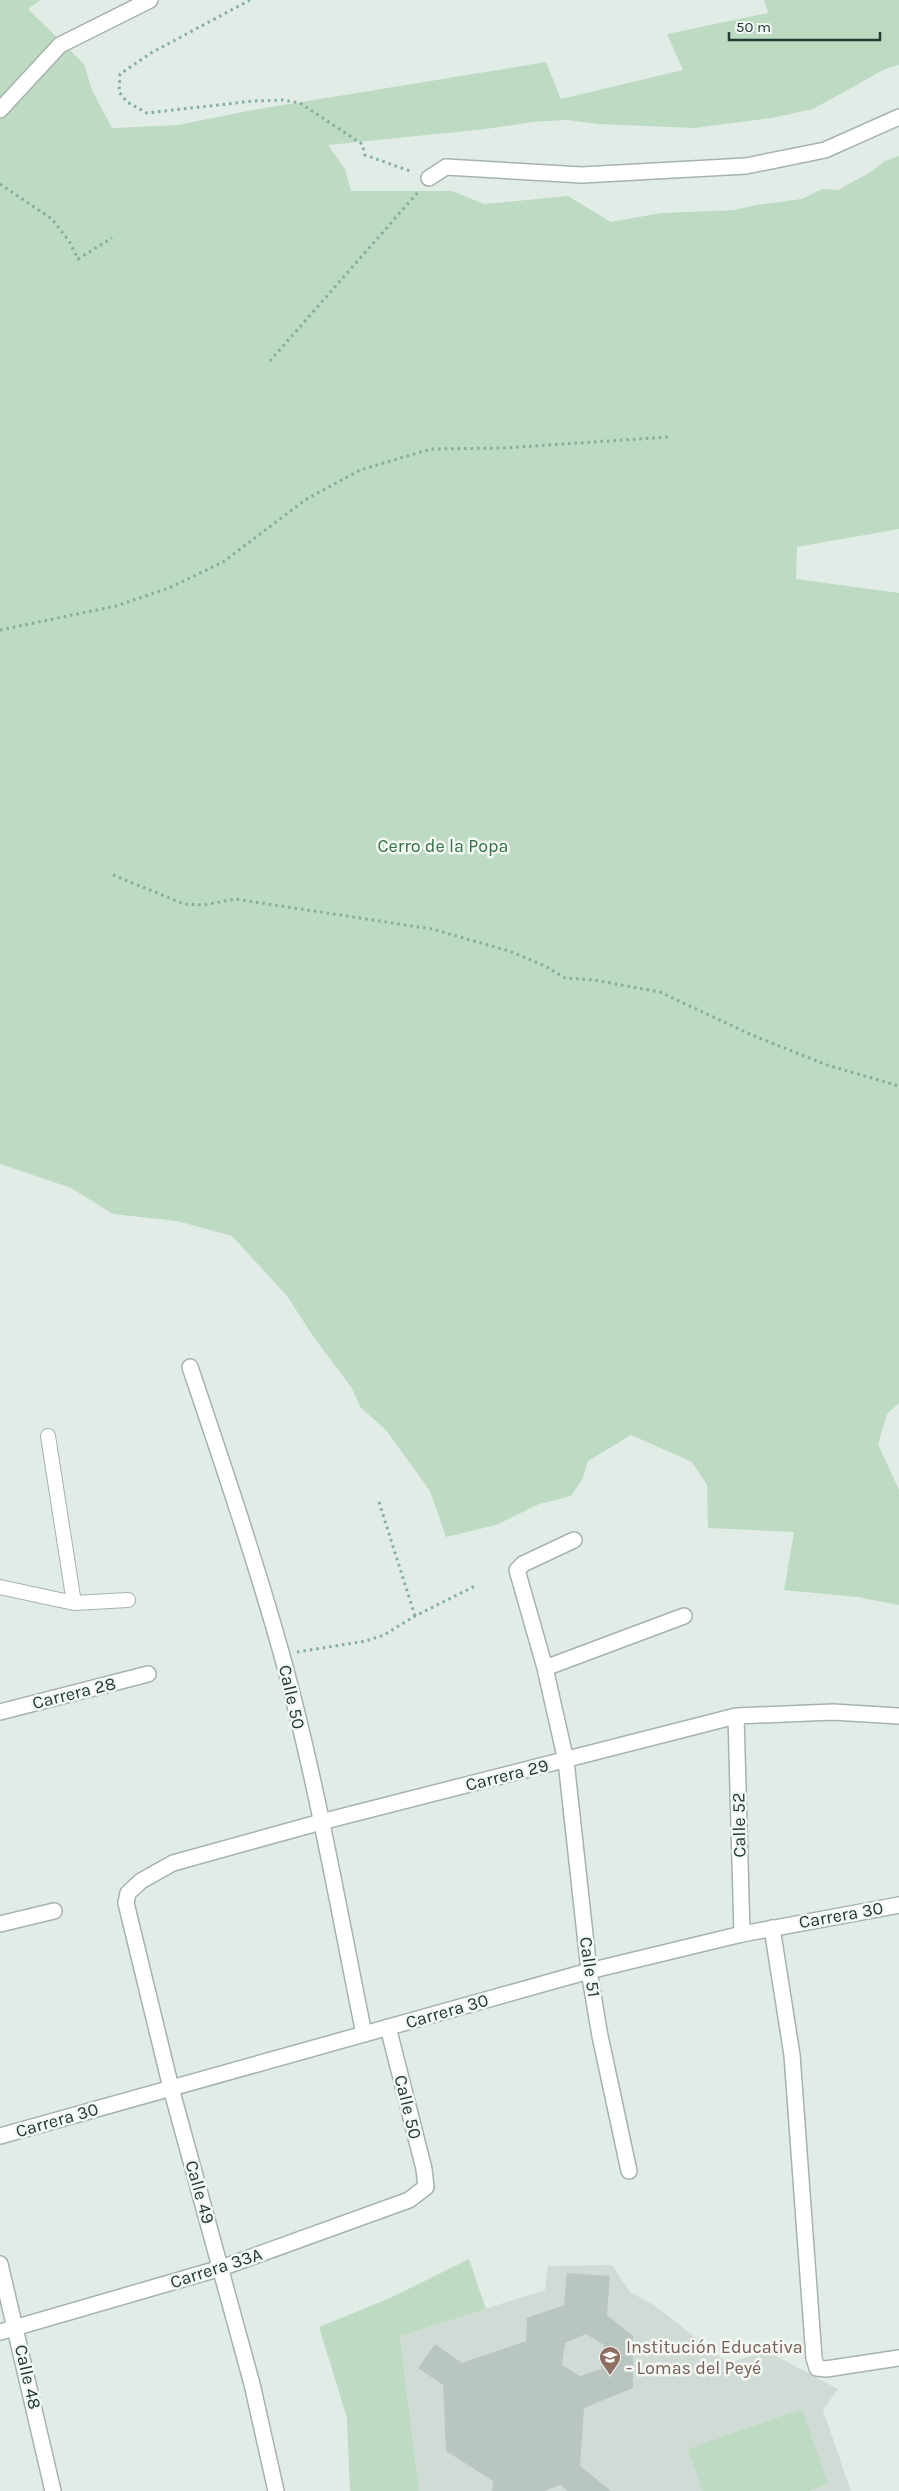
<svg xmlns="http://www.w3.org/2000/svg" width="899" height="2491" font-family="Karla,sans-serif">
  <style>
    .built { fill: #d1dbd5 }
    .green { fill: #bddbc2 }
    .building { fill: #b8c6bf; fill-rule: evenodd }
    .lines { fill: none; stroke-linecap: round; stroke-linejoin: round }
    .pedestrian-casing { stroke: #a5b3ad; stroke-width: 16 }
    .minor-casing { stroke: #a5b3ad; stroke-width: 18 }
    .tertiary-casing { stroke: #a5b3ad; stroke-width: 18 }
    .path { stroke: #85ad9d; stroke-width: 3; stroke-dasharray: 2.5 4; stroke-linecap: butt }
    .pedestrian { stroke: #fff; stroke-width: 14 }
    .minor { stroke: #fff; stroke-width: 15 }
    .tertiary { stroke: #fff; stroke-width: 15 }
    .labels { text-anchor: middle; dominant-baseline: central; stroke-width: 5; stroke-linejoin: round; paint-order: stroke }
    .park-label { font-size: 18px; fill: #307043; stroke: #f3f8f5 }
    .street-label { font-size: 18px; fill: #233b33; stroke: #f3f8f5 }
    .education-label { font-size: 18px; fill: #785e54; stroke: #f3f8f5; text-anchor: start }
  </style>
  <rect width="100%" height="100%" fill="#e2ece7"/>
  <path class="built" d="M 612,2265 L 630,2292 L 654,2305 L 728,2363 L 767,2351 L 838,2389 L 823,2410 L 851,2491 L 419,2491 L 400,2336 L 545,2290 L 548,2266 Z"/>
  <path class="green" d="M 0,0 L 41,0 L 28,9 L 84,64 L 92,90 L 112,128 L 178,125 L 253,110 L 546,62 L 561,99 L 683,70 L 667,34 L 768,13 L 764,0 L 899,0 L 899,65 L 885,69 L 813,109 L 772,118 L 694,128 L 598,124 L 567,120 L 532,122 L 486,129 L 328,145 L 345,169 L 351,191 L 452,191 L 484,204 L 568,196 L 611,222 L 661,213 L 735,210 L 756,205 L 802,199 L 822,189 L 838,190 L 874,170 L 885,161 L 899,156 L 899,529 L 797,547 L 796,579 L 899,593 L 899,1403 L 887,1414 L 878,1444 L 899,1490 L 899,1605 L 857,1597 L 784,1590 L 794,1532 L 708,1528 L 707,1485 L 692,1462 L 631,1435 L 588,1461 L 582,1480 L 571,1496 L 539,1504 L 496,1525 L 446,1537 L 430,1491 L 386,1430 L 361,1408 L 351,1387 L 313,1336 L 287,1296 L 232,1236 L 177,1221 L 113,1214 L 71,1188 L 0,1164 Z
    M 469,2259 L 486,2309 L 400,2336 L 419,2491 L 350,2491 L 347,2418 L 319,2327 L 390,2298 Z
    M 802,2409 L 828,2484 L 809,2491 L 703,2491 L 688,2449 Z"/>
  <path class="building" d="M 567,2273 L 610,2276 L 607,2315 L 633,2336 L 633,2388 L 584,2408 L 580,2466 L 611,2491 L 568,2491 L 560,2485 L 545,2491 L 492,2491 L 493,2481 L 446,2451 L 443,2385 L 418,2368 L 435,2344 L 462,2363 L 526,2341 L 527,2318 L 564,2305 ZM 586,2334 L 604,2345 L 601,2369 L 580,2376 L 562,2365 L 565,2343 Z"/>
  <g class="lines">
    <g class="pedestrian-casing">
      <path id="pedestrian" d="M 48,1436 L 74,1603
        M 0,1587 L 74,1603 L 128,1600"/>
    </g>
    <g class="minor-casing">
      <path id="minor" d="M 0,110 L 60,45 L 150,0
        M 429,178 L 446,167 L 582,175 L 746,166 L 825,150 L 899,117
        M 190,1367 C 222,1462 254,1556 281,1652 C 316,1778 338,1906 364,2034
        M 574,1540 L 523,1564 L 517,1570 L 545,1668 L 566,1761 L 589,1971 L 600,2036 L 629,2171
        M 545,1668 L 684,1616
        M 0,1712 L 148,1674
        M 736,1716 L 742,1934
        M 0,1924 L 54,1911
        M 772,1928 L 792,2055 L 814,2358 L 817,2368 L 826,2369 L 899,2358
        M 0,2264 L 53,2491
        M 0,2332 L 221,2268 L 409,2200 L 426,2187 L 424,2169 L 388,2027
        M 276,2491 L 252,2384 L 171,2088 L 126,1903 L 128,1893 L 141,1881 L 173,1863 L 321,1822 L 736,1716 L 833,1712 L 899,1716"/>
    </g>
    <g class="tertiary-casing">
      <path id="tertiary" d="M 0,2136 L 589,1971 L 742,1934 L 899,1905"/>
    </g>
    <path class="path" d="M 250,0 L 151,53 L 120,74 L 119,92 L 127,102 L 147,113 L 253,101 L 283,100 L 300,103 L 362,144 L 365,155 L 413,172
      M 0,184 L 52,219 L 69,241 L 78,259 L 112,238
      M 270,361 L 419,191
      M 0,630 L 116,606 L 169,588 L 223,562 L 305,500 L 360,470 L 431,449 L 504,448 L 668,437
      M 113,875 L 184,904 L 204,905 L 235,899 L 432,929 L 509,951 L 545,966 L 565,978 L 594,980 L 660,992 L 752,1035 L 827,1065 L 899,1086
      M 379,1502 L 415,1616
      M 297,1652 L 366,1641 L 384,1635 L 415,1616 L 475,1586"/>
    <use href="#pedestrian" class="pedestrian"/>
    <use href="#minor" class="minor"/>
    <use href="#tertiary" class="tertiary"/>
  </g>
  <defs>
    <g id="school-pin" transform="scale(1.125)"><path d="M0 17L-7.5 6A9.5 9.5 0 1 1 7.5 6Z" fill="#8d6e63" stroke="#f3f8f5"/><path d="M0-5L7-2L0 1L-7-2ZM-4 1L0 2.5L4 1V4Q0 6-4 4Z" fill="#fff"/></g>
  </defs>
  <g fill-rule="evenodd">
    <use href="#school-pin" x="610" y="2357"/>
  </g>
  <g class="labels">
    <g class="park-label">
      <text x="443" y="846">Cerro de la Popa</text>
    </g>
    <g class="street-label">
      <text transform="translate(74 1693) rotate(-14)">Carrera 28</text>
      <text transform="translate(292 1697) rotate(77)">Calle 50</text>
      <text transform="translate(507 1775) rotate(-14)">Carrera 29</text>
      <text transform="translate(739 1825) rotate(-91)">Calle 52</text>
      <text transform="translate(841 1915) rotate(-10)">Carrera 30</text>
      <text transform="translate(590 1967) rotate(82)">Calle 51</text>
      <text transform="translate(447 2011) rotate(-16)">Carrera 30</text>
      <text transform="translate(408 2107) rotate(76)">Calle 50</text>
      <text transform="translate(57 2120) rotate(-16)">Carrera 30</text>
      <text transform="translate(200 2192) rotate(74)">Calle 49</text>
      <text transform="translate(216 2268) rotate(-18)">Carrera 33A</text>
      <text transform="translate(28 2377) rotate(77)">Calle 48</text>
    </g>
    <g class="education-label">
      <text x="626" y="2347">Institución Educativa<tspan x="626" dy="21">- Lomas del Peyé</tspan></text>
    </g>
  </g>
  <path d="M729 32v8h151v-8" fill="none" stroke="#233b33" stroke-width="2.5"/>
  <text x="736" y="32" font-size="15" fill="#233b33" stroke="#f3f8f5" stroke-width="4" paint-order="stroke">50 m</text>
</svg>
